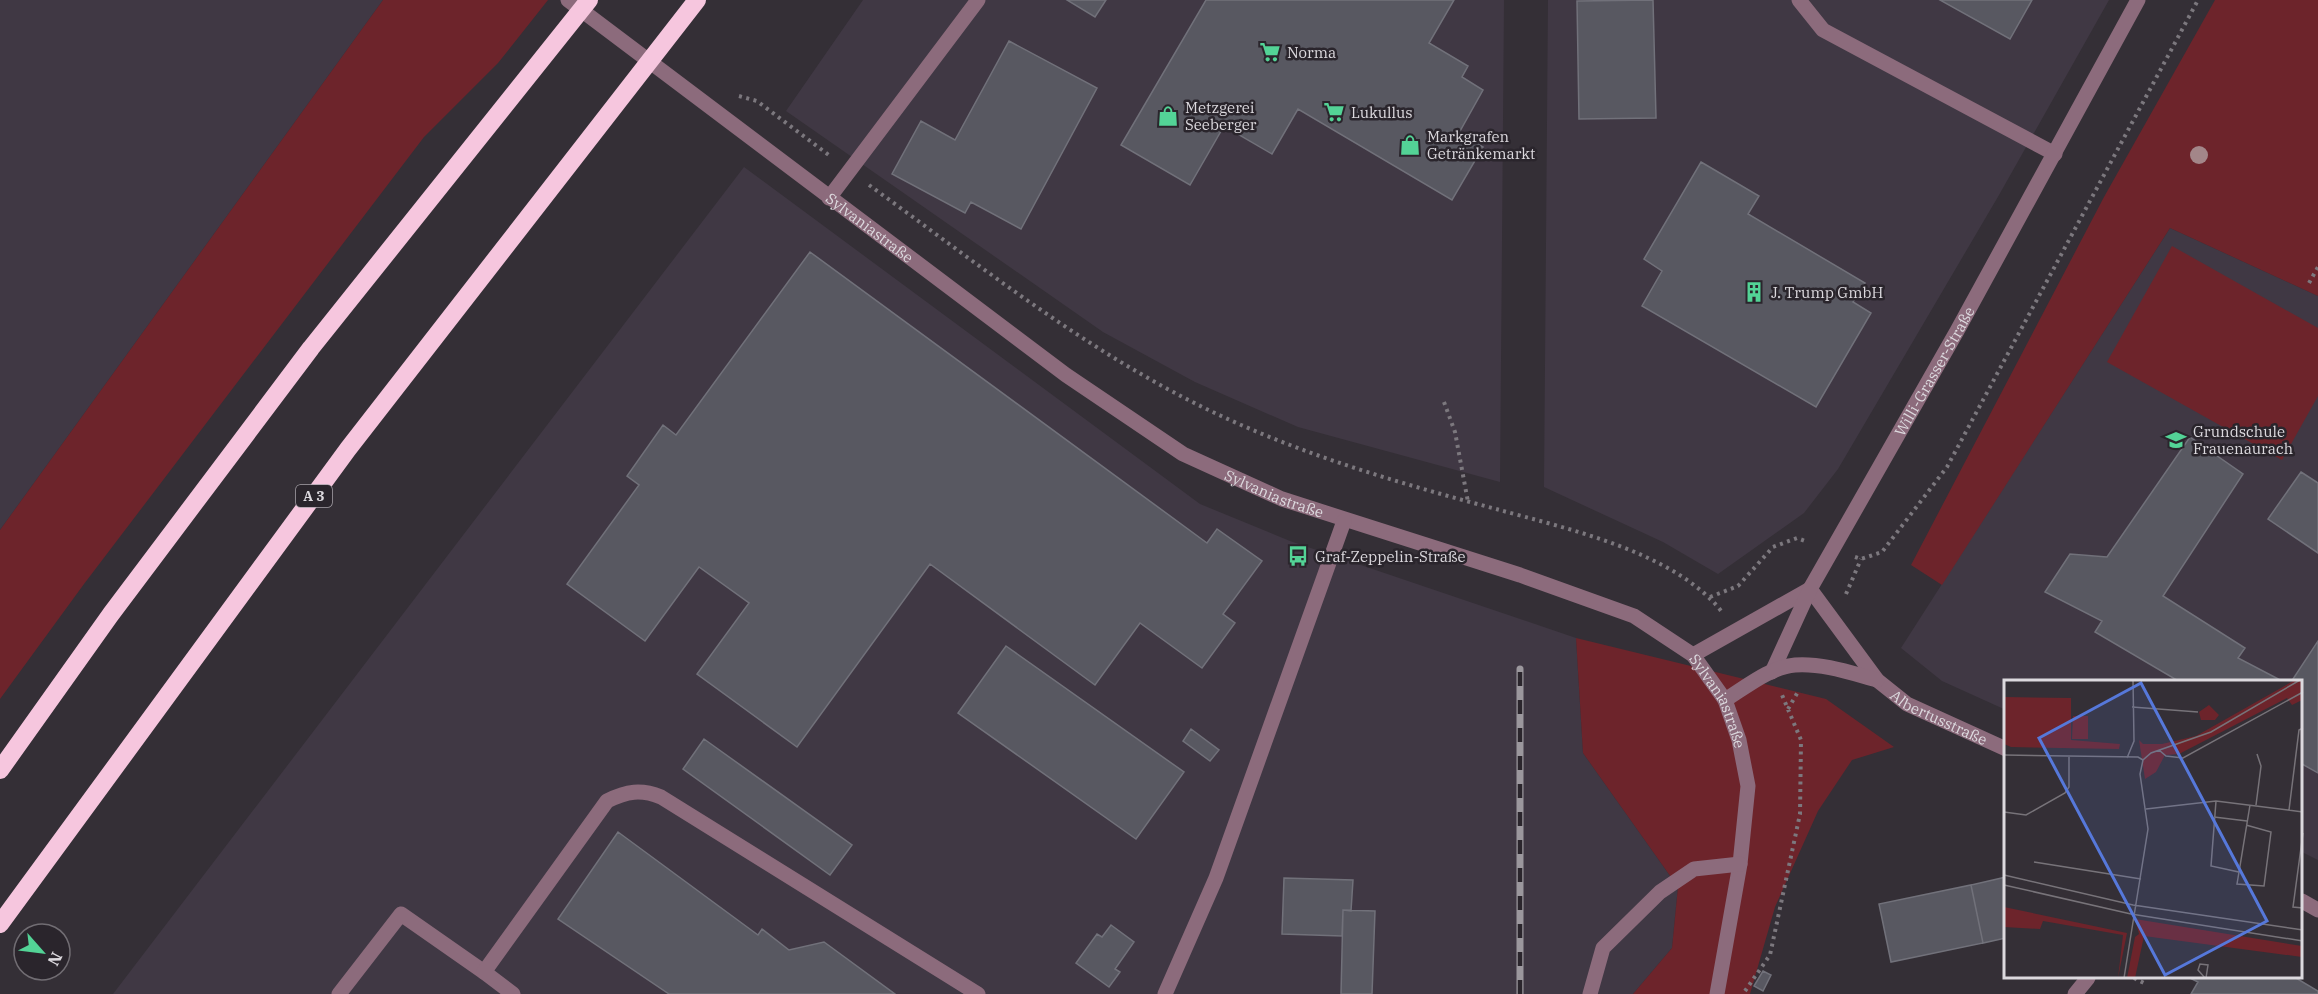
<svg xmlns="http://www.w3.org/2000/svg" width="2318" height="994" font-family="'IBM Plex Serif',serif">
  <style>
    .built { fill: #403844 }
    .green { fill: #6d242b }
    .building { fill: #585861; stroke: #71717a; stroke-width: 1.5 }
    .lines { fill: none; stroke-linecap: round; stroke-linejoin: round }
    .path { stroke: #7c787e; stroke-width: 4; stroke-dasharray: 3 4.5; stroke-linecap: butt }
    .minor { stroke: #8c6b7c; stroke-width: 15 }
    .highway { stroke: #f6c6de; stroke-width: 18 }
    .rail-casing { stroke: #9b979d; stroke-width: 7 }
    .rail { stroke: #2a252c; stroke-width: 4.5; stroke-dasharray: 14; stroke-linecap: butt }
    .tree { fill: #a38689 }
    .labels { text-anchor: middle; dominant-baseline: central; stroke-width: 5; stroke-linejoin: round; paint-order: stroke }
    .shield { fill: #2a252c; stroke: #a7a3a9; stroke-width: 1.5 }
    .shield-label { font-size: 14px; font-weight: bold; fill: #dcd9de }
    .poi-label { font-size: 15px; fill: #dcd9de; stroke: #2a252c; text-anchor: start }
    .street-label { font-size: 15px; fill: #dcd9de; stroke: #2a252c }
    .inset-road { fill: none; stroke: #777379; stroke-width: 1.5 }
    .view { fill: #5678da; fill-opacity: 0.15; stroke: #5678da; stroke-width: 3 }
    .inset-edge { fill: none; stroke: #dcd9de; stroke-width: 3 }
  </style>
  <rect width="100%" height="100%" fill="#342f36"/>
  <path class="built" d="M 0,0 L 383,0 L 0,530 Z
    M 863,0 L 1504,0 L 1500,482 L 1298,427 L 1195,382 L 1103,332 L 786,111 Z
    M 1548,0 L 2109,0 L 1999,195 L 1838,469 L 1804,513 L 1718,574 L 1663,542 L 1544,487 Z
    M 744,167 L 1200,504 L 1290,541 L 1576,638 L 1583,753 L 1678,887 L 1672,948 L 1633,994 L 113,994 Z
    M 2170,228 L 2318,296 L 2318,860 L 2302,852 L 2302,682 L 2006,682 L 2006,710 L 1942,681 L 1901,648 Z"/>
  <path class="green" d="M 383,0 L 548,0 L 498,63 L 424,137 L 84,584 L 0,699 L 0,530 Z
    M 2215,0 L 2318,0 L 2318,296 L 2170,228 L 1942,585 L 1911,565 L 2104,197 Z
    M 2172,246 L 2318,328 L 2318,396 L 2282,460 L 2107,362 Z
    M 1576,638 L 1826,699 L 1894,747 L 1852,760 L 1818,811 L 1775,907 L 1750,994 L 1633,994 L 1672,948 L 1678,887 L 1583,753 Z"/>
  <path class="building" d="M 1067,0 L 1106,0 L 1095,17 Z
    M 1206,0 L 1454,0 L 1429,43 L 1468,66 L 1462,77 L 1483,90 L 1459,133 L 1483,147 L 1452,200 L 1298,109 L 1272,154 L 1224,126 L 1190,185 L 1121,145 Z
    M 1653,0 L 1656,118 L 1579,119 L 1577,1 Z
    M 1940,0 L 2032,0 L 2010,39 Z
    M 1009,41 L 1097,88 L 1021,229 L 971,202 L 965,213 L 892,174 L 921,121 L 955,140 Z
    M 1701,162 L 1759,196 L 1748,214 L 1865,283 L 1853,302 L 1871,313 L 1816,407 L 1642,306 L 1662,271 L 1644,259 Z
    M 810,252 L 1207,543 L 1217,529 L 1262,561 L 1223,614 L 1235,623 L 1202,668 L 1140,623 L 1095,685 L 930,564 L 797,747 L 697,674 L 749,603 L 699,567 L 645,641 L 567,584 L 639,485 L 627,476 L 663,425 L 676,435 Z
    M 2190,437 L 2243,474 L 2163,596 L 2245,648 L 2238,658 L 2284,682 L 2180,682 L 2095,632 L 2102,621 L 2045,592 L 2070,554 L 2107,557 Z
    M 2301,472 L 2318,483 L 2318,553 L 2268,519 Z
    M 2318,641 L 2318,773 L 2302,764 L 2302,682 L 2291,682 Z
    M 1006,646 L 1184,772 L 1136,839 L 958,713 Z
    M 1191,729 L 1219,750 L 1210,761 L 1183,741 Z
    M 704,739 L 852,845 L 830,875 L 683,769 Z
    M 618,832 L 758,935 L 762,929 L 789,950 L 824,942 L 895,994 L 669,994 L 558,919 Z
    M 2006,877 L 2006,938 L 1983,943 L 1971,885 Z
    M 1284,878 L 1353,880 L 1351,911 L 1343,910 L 1342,936 L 1282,934 Z
    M 1971,885 L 1983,943 L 1891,962 L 1879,904 Z
    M 1343,910 L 1375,911 L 1372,994 L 1341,994 Z
    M 1111,925 L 1134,942 L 1115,969 L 1120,972 L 1109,987 L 1076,963 L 1097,934 L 1102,937 Z
    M 1763,971 L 1771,975 L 1763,991 L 1754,986 Z
    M 2190,978 L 2296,978 L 2318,991 L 2318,994 L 2191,994 L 2198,982 Z"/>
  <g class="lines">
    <path class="path" d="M 739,96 L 757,101 L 830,156
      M 869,185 C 981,266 1091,355 1217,414 C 1306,456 1402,484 1496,509 C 1568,529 1675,552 1722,612
      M 2309,283 L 2318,267
      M 1444,402 L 1455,432 L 1468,502
      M 1855,557 L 1861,559 L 1882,552 L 1947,467 L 2198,0
      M 1846,594 L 1861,559
      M 1710,597 L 1738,586 L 1773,547 L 1797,538 L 1808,542
      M 1788,709 L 1799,690
      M 2134,978 L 2144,983
      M 1745,991 L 1770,955 L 1800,814 L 1801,740 L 1782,695"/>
    <g class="minor">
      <path id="s1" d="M 568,0 L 1066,375 L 1183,454 L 1282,499 L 1520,575 L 1634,616 L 1693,655 L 1725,700 L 1739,740 L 1748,786 L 1740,864 L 1717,994"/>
      <path d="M 1799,0 L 1823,30 L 2055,154"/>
      <path d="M 829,198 L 978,0"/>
      <path id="s2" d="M 1810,589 L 1877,680 L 1907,704 L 2006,749"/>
      <path d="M 1693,655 L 1810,589"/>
      <path id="s3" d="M 1772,672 L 1810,589 L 1957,331 L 2138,0"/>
      <path d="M 1725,700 C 1746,687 1770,667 1795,665 C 1823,663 1851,673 1877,680"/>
      <path d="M 2302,901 L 2318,910"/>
      <path d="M 339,994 L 401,914 L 484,972"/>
      <path d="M 513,994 L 484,972 L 607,801 C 627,791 641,789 661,797 L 978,994"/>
      <path d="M 1165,994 L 1216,878 L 1344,521"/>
      <path d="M 1590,994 L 1603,948 L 1660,892 L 1694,869 L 1740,864"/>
      <path d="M 2075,994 L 2088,978"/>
    </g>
    <path class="highway" d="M 0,770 L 111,614 L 311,348 L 589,0
      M 0,924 L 348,449 L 697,0"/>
    <g class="rail-casing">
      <path id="rail" d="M 1520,994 L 1520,669"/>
    </g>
    <use href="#rail" class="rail"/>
  </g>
  <circle class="tree" cx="2199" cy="155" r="9"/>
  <defs>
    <g id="supermarket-bare" transform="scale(1.62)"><path d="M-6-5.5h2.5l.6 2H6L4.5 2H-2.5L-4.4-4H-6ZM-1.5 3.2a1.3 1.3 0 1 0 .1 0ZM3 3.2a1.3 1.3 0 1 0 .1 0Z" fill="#53d396" stroke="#2a252c" stroke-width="2.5" paint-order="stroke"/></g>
    <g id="shop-bare" transform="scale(1.62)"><path d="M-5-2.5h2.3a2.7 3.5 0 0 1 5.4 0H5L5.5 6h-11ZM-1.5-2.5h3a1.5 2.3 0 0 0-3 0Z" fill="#53d396" stroke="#2a252c" stroke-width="2.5" paint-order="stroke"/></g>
    <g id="building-bare" transform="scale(1.62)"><path d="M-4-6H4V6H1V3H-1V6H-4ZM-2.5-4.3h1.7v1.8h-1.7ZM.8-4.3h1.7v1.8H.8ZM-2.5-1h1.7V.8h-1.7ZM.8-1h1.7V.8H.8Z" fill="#53d396" stroke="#2a252c" stroke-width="2.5" paint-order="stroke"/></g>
    <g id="school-bare" transform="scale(1.62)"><path d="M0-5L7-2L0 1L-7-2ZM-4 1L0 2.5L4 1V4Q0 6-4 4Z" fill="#53d396" stroke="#2a252c" stroke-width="2.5" paint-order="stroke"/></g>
    <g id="bus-bare" transform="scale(1.62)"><path d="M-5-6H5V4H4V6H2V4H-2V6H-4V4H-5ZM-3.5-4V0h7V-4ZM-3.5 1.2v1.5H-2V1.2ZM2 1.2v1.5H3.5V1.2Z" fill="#53d396" stroke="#2a252c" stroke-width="2.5" paint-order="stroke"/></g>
  </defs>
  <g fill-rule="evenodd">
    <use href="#supermarket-bare" x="1270" y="52"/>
    <use href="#supermarket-bare" x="1334" y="112"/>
    <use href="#shop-bare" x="1168" y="116"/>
    <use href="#shop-bare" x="1410" y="145"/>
    <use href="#building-bare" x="1754" y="292"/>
    <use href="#school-bare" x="2176" y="440"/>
    <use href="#bus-bare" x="1298" y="556"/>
  </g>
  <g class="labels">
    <rect class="shield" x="296" y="485" width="36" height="22" rx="4.5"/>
    <g class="shield-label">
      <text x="314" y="496">A 3</text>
    </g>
    <g class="poi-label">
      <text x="1287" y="52">Norma</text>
      <text x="1185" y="107">Metzgerei<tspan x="1185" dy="17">Seeberger</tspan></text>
      <text x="1351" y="112">Lukullus</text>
      <text x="1427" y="136">Markgrafen<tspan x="1427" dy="17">Getränkemarkt</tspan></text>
      <text x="1771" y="292">J. Trump GmbH</text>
      <text x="2193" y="431">Grundschule<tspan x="2193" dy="17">Frauenaurach</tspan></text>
      <text x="1315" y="556">Graf-Zeppelin-Straße</text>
    </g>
    <g class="street-label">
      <text stroke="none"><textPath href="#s1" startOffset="378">Sylvaniastraße</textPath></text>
      <text stroke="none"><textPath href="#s3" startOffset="342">Willi-Grasser-Straße</textPath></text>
      <text stroke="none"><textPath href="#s1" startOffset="864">Sylvaniastraße</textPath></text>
      <text stroke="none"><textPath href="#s1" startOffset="1368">Sylvaniastraße</textPath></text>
      <text stroke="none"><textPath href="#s2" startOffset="186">Albertusstraße</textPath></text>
    </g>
  </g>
  <g transform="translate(2004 680)">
    <rect width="298" height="298" fill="#342f36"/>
    <path d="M 291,0 L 298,0 L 298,20 L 288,25 L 283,18 L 175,74 L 161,75 L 152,92 L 141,99 L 135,60 L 139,64 L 158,64 L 192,56 ZM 0,17 L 67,18 L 67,60 L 116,64 L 115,69 L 7,67 L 0,64 ZM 205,25 L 215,35 L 211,40 L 197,40 L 195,32 ZM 69,36 L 84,36 L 84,59 L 68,59 ZM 0,227 L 123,253 L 114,298 L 119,255 L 39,241 L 36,249 L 0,247 ZM 131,239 L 298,266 L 298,277 L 140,256 L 131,298 L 123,298 L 131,257 L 135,254 Z" fill="#6d242b"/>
    <path class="inset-road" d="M 128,27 L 194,32M 155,70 L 162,76 L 179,78 L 299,12M 0,75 L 134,77 L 139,80M 123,78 L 130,61 L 129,0M 212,121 L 207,186 L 235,192 L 246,125M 252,125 L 257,86 L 253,74M 142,129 L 212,121 L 299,132M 285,130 L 295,50 L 299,48M 0,132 L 22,135 L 61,113 L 65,107 L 65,76M 210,137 L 243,141M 299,153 L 289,227 L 299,228M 30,182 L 137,199M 235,192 L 233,204 L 260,206 L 267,152 L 242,145M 0,195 L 129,225 L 299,250M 0,205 L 127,234 L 299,261M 120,298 L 144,149 L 136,94 L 139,80 L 147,73 L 207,52 L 296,0M 201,298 L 194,290 L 196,284 L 204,285 L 202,298"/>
    <path class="view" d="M 137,3 L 263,241 L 161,295 L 35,58 Z"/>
    <rect width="298" height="298" class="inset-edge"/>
  </g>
  <g transform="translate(42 952) rotate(118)"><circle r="28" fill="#2a252c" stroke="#716d73" stroke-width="1.5"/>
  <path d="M0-4.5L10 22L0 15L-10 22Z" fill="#53d396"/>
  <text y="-9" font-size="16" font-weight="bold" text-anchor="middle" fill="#dcd9de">N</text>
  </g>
</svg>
